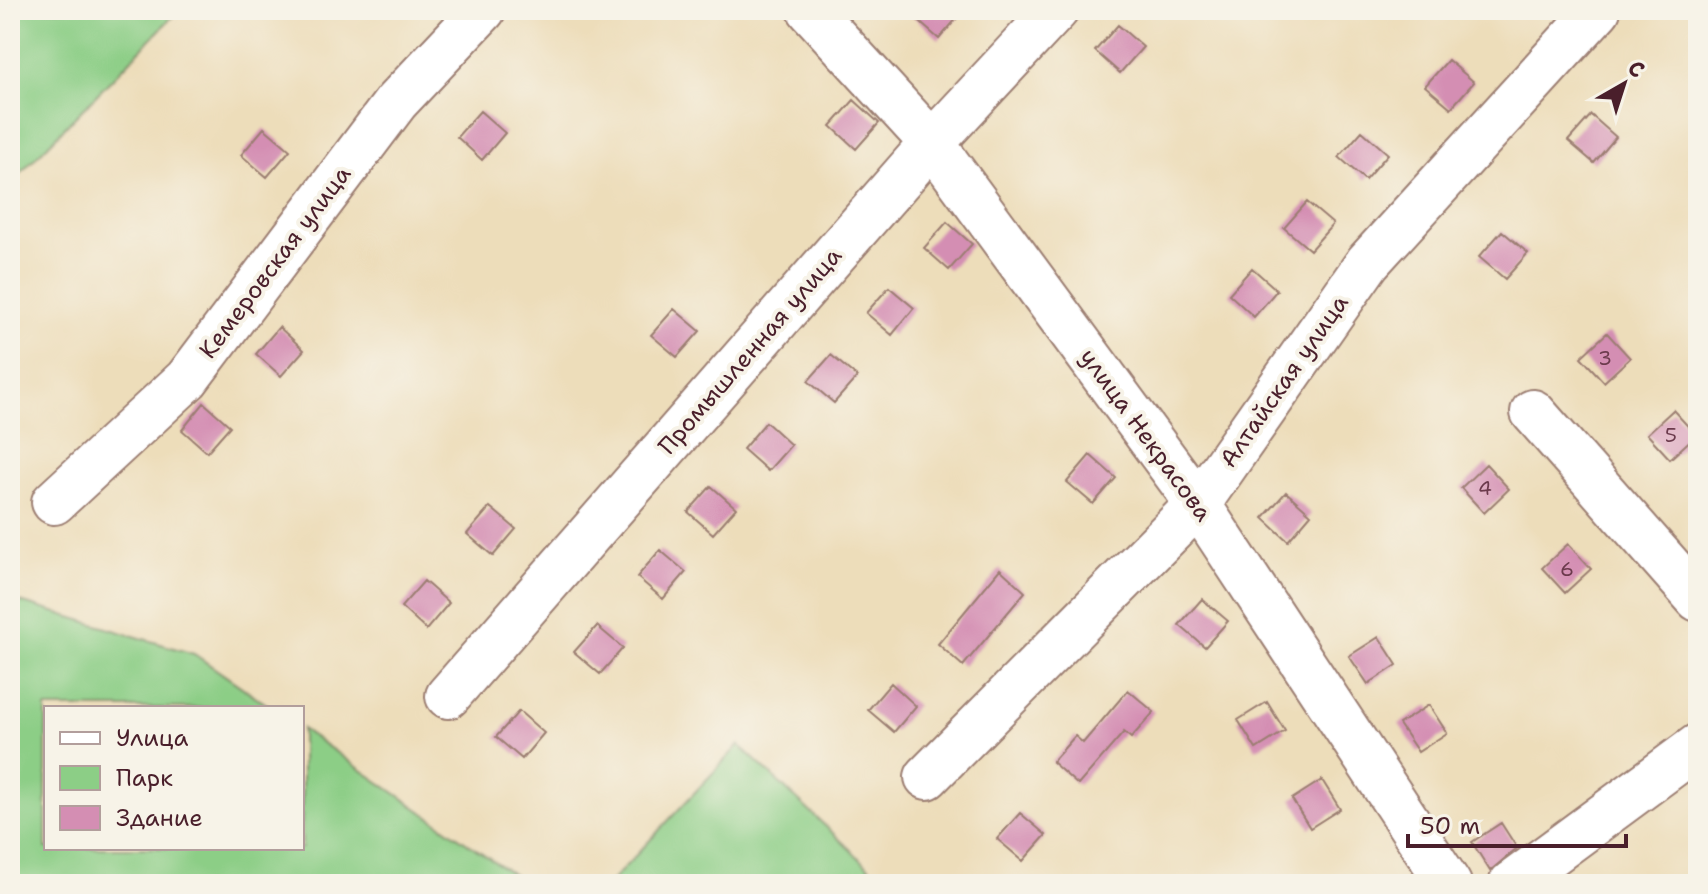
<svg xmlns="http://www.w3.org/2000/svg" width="1708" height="894" font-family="'Shantell Sans',sans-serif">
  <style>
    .green { fill: #8cce86; stroke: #6b7658; stroke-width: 2 }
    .building { fill: #d48eb3 }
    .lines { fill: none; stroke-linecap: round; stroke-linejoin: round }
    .minor-casing { stroke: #9c7e72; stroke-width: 48 }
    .minor { stroke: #fff; stroke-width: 44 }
    .labels { text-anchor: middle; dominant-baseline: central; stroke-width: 8; stroke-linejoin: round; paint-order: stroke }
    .number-label { font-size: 20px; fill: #6c3b4d }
    .street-label { font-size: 24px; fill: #4a1f2b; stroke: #f7f3e8 }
  </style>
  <rect width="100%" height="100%" fill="#f7f3e8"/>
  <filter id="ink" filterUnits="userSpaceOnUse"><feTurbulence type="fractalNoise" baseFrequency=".0125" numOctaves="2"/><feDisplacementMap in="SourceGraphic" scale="16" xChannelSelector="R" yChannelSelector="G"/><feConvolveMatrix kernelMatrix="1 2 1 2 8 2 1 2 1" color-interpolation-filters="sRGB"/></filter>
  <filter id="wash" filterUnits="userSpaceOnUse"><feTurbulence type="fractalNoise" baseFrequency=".006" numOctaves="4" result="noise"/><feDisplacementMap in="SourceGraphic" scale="32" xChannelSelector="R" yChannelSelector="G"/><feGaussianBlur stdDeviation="1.8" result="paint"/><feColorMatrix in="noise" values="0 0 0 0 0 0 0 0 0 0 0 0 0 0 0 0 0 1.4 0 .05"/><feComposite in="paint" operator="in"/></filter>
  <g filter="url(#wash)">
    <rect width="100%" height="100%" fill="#edddba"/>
    <path class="green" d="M 10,10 L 179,10 L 10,184 Z
      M 10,599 L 194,654 L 272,708 L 46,708 L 46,848 L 302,848 L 302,729 L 527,884 L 10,884 Z
      M 739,745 L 887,884 L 609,884 Z"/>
    <g id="blocks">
      <path class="building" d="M 906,10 L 964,10 L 939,39 Z
        M 1118,25 L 1143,47 L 1120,73 L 1095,51 Z
        M 1448,60 L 1474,82 L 1451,108 L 1425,86 Z
        M 854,100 L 879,123 L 856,149 L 831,126 Z
        M 480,111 L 505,133 L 482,160 L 457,137 Z
        M 1591,115 L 1616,137 L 1594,163 L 1568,141 Z
        M 264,128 L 290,150 L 267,177 L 241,155 Z
        M 1362,131 L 1388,154 L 1365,180 L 1339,157 Z
        M 1307,202 L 1333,224 L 1310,250 L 1284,228 Z
        M 947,222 L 972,244 L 949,270 L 924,248 Z
        M 1502,231 L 1528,253 L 1505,279 L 1479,257 Z
        M 1252,268 L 1277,290 L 1254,317 L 1229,294 Z
        M 889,287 L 914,308 L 892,335 L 866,313 Z
        M 674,309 L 700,331 L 677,357 L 651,335 Z
        M 279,327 L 304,350 L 281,376 L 256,354 Z
        M 1607,333 L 1630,358 L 1604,382 L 1581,357 Z
        M 831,355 L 857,377 L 834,403 L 808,381 Z
        M 204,403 L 230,426 L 207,452 L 182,430 Z
        M 1673,410 L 1696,435 L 1670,459 L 1647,434 Z
        M 766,422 L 791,445 L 768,471 L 743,449 Z
        M 1090,455 L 1116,478 L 1093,504 L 1067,482 Z
        M 1486,464 L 1509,489 L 1484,513 L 1461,488 Z
        M 711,486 L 736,508 L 713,534 L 688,512 Z
        M 1286,492 L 1311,514 L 1288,541 L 1263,518 Z
        M 490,507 L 516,529 L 493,556 L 467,534 Z
        M 1568,544 L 1591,569 L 1565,593 L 1542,568 Z
        M 660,550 L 686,572 L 663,599 L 637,577 Z
        M 1000,569 L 1025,592 L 963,666 L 938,644 Z
        M 424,581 L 449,603 L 426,630 L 401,607 Z
        M 1202,599 L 1228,621 L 1205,647 L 1179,625 Z
        M 597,626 L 623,648 L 600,674 L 574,652 Z
        M 1379,637 L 1397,665 L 1368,684 L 1349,656 Z
        M 891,683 L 916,706 L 894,732 L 868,710 Z
        M 1128,690 L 1154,712 L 1131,738 L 1124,732 L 1078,785 L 1052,762 L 1075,736 L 1083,743 Z
        M 1267,702 L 1285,731 L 1256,749 L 1238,720 Z
        M 1429,705 L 1447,733 L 1418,752 L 1399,724 Z
        M 519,711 L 544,733 L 522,759 L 496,737 Z
        M 1322,780 L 1340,809 L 1310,828 L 1292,799 Z
        M 1020,813 L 1046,835 L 1023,861 L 997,839 Z
        M 1501,823 L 1517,848 L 1490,871 L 1472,842 Z"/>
    </g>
  </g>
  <g filter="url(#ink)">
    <use href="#blocks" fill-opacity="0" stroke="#9c7e72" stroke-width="2"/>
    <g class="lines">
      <g class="minor-casing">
        <path id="minor" d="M 810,10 L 932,143 L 1198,504 L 1449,884
          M 1533,412 L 1698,599
          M 54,502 L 187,379 L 396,102 L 483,10
          M 448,696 L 932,143 L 1056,10
          M 927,777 L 1198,504 L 1368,262 L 1598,10
          M 1511,884 L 1698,746"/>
      </g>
      <use href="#minor" class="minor"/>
    </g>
  </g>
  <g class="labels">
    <g class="number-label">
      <text x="1605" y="358">3</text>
      <text x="1671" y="435">5</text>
      <text x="1485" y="488">4</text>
      <text x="1567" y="569">6</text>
    </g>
    <g class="street-label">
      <text transform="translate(275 262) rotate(-53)">Кемеровская улица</text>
      <text transform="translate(750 351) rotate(-49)">Промышленная улица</text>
      <text transform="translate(1284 381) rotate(-55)">Алтайская улица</text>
      <text transform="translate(1146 435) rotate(54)">улица Некрасова</text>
    </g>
  </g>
  <rect width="1708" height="894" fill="none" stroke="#f7f3e8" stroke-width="40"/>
  <rect x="44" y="706" width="260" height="144" fill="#f7f3e8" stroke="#b29e9c" stroke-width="2"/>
  <rect x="60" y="732" width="40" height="12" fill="#ffffff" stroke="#b29e9c" stroke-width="2"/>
  <text x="116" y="746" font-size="24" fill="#4a1f2b">Улица</text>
  <rect x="60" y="766" width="40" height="24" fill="#8cce86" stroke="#b29e9c" stroke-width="2"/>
  <text x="116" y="786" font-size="24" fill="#4a1f2b">Парк</text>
  <rect x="60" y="806" width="40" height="24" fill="#d48eb3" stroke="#b29e9c" stroke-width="2"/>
  <text x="116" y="826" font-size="24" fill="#4a1f2b">Здание</text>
  <g transform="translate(1624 84) rotate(39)" stroke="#f7f3e8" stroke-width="6" paint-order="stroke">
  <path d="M0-6L14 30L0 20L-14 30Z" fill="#4a1f2b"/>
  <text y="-12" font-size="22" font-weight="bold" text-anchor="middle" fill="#4a1f2b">С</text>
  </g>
  <path d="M1408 834v12h218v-12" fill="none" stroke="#4a1f2b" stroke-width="4"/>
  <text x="1420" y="834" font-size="24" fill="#4a1f2b" stroke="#f7f3e8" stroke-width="6" paint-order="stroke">50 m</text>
</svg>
